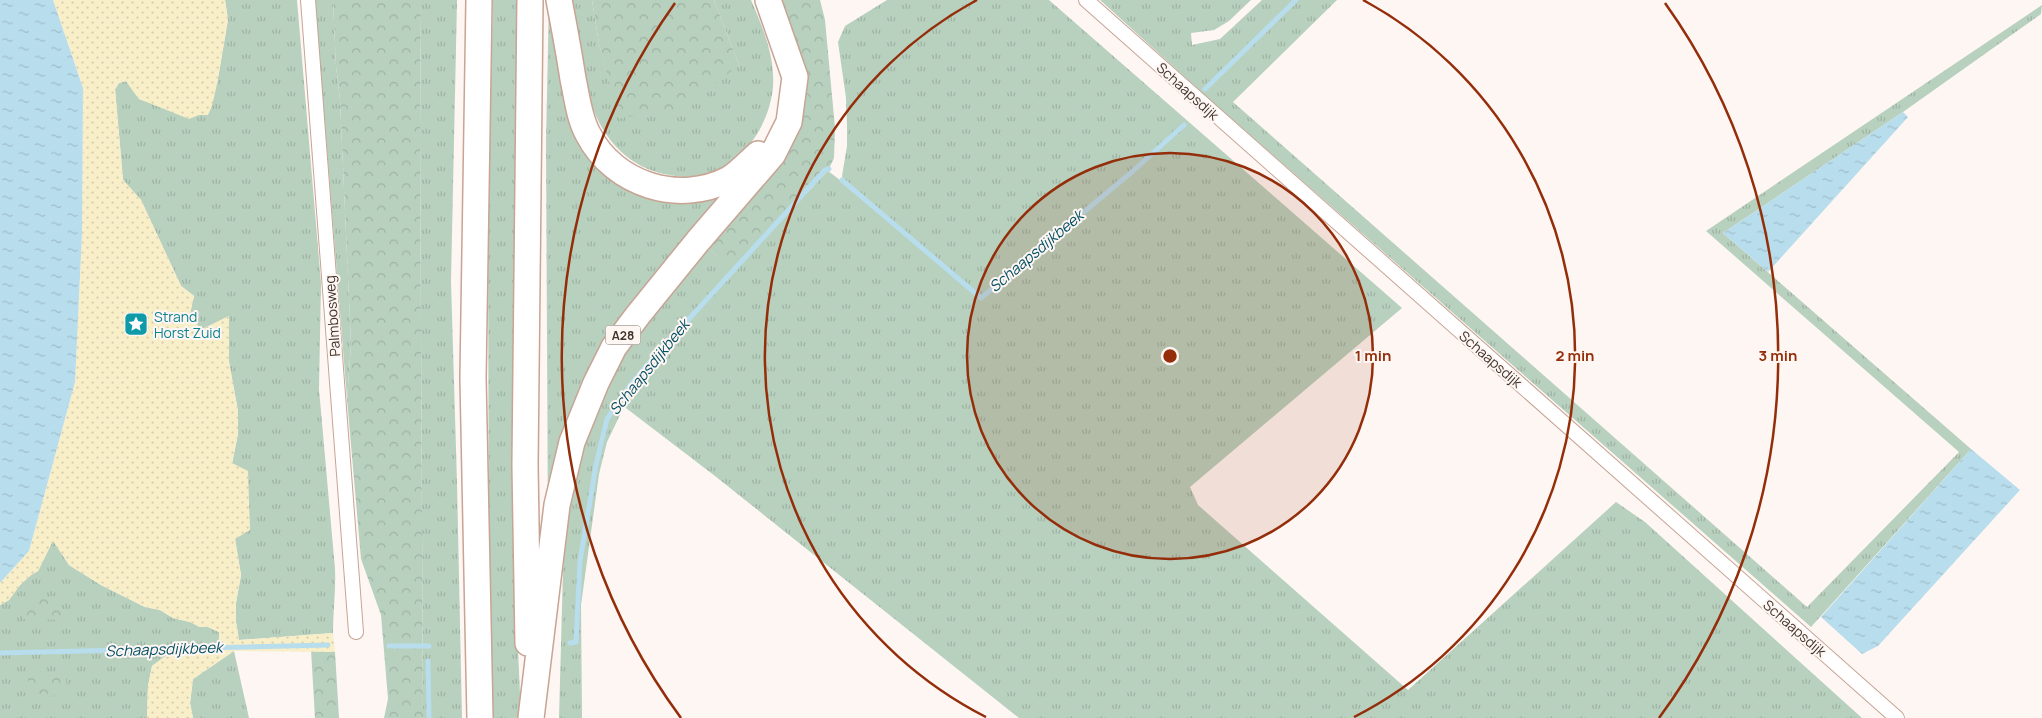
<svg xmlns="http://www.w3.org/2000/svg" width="2042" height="718" font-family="Manrope,sans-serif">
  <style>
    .grass { fill: url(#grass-tufts) }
    .forest { fill: url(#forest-crowns) }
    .sand { fill: url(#sand-dots) }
    .water { fill: url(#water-ripples) }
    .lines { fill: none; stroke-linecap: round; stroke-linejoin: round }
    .stream { stroke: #b8ddec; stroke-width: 5 }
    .minor-casing { stroke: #c7a494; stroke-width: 16 }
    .motorway-casing { stroke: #c7a494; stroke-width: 28 }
    .minor { stroke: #fff; stroke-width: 14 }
    .motorway { stroke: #fff; stroke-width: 25 }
    .ring { fill: none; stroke: #942e0a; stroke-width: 2.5 }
    .labels { text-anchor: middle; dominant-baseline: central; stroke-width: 4; stroke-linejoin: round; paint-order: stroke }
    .shield { fill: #fef6f3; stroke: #7a6e68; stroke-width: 1 }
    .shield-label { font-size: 12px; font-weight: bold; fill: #42342d }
    .street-label { font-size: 14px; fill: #42342d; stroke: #fef6f3 }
    .culture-label { font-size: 14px; fill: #0d838f; stroke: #fef6f3; text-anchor: start }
    .water-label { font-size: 15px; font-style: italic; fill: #024f64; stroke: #fef6f3 }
    .centre { fill: #942e0a; stroke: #fef6f3; stroke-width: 2.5 }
    .ring-label { font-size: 15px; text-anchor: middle; font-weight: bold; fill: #942e0a; stroke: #fef6f3; stroke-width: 4; stroke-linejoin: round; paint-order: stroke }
  </style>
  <defs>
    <pattern id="grass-tufts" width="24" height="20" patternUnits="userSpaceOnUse" patternTransform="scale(1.25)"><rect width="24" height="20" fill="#b8d0be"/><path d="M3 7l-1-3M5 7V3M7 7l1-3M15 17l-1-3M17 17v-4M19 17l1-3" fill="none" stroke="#9fb3a4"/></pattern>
    <pattern id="forest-crowns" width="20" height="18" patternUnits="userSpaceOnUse" patternTransform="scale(1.25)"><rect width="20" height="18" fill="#b8d0be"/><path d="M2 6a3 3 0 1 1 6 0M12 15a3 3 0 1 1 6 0" fill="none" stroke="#9fb3a4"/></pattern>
    <pattern id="sand-dots" width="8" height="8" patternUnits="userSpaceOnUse" patternTransform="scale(1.25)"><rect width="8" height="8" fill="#f8efc9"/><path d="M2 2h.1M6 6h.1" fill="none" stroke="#d6cead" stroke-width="1.8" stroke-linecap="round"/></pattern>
    <pattern id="water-ripples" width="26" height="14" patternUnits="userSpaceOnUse" patternTransform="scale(1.25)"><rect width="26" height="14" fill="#b8ddec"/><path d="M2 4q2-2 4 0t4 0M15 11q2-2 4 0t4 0" fill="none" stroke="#9fbecb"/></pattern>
  </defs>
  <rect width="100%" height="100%" fill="#fef6f3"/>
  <path class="grass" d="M 225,0 L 297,0 L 321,283 L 319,389 L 335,569 C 336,590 333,612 333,633 L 239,640 L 236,622 L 236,603 L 241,575 L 235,539 L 232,464 L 238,434 L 238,411 L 229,362 L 229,316 L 202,330 L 189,318 L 194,296 L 181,286 L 141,200 L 123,180 L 115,89 L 119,83 L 126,81 L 139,99 L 160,106 L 217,84 L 228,20 Z
    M 315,0 L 333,0 L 336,66 L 340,100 L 351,344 L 347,399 Z
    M 421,0 L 457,0 L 451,281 L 457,483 L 462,718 L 423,718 L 420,131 Z
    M 493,0 L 520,0 L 518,649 L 521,718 L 492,718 L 489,651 L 488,204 Z
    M 549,0 L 573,112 L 644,190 L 746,177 L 625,319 L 548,533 L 546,141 Z
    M 572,0 L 592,0 L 599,44 L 620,118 L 739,65 L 714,0 L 751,0 C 763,28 775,56 773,87 C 769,127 742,166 702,176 C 689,179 676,176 664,174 C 639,169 618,153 604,131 C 581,93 579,43 572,0 Z
    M 887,0 L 1049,0 L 1402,308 L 1190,487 L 1198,505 L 1408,690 L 1616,502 L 1645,522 L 1862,718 L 1019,718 L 715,476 L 622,405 L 620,415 L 607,442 L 599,474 L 581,605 L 582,718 L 559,718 L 563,571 L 566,530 L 577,459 L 590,422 L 625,352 L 654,311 L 708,248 L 734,270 L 828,171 L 844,183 L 842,176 L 847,146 L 847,126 L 846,98 L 838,42 L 845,26 Z
    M 1100,0 L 1251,0 L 1229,21 L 1214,30 L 1191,33 L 1192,45 L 1220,39 L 1262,0 L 1337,0 L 1233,102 L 1807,607 L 1959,452 L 1706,231 L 2042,5 L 2041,14 L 1903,112 L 1723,233 L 1971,449 L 1811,627 L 1208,98 Z
    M 53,540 L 69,565 L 101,585 L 145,607 L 160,610 L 173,618 L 190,622 L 200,627 L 208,627 L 219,632 L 220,651 L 171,652 L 152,666 L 148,686 L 147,718 L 0,718 L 0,605 L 9,600 L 20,585 L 31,575 L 38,571 Z
    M 234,651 L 249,718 L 193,718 L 190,703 L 193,679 Z"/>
  <path class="forest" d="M 333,0 L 421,0 L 420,131 L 423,718 L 384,718 L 388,699 L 381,615 L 361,559 L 347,399 L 351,344 L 340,100 L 336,66 Z
    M 592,0 L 714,0 L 739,65 L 683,109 L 619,118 L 599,44 Z
    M 779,0 L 820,0 L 825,20 L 835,128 L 834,158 L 828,171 L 733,270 L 708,248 L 762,187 L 789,151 L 802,124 L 804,99 Z
    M 37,597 C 53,597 59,603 68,615 L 67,620 L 23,619 L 23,608 L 29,600 Z
    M 311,650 L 335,652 L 339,718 L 315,718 Z
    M 26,671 L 63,672 C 80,699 28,710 26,671 Z"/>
  <path class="sand" d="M 53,0 L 225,0 L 228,19 L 217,84 L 212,106 L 208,115 L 199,115 L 189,119 L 139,99 L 126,81 L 119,83 L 115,89 L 123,180 L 141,200 L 181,286 L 194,296 L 189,318 L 202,329 L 229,316 L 229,362 L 238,411 L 238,434 L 232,463 L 248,471 L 250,530 L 235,539 L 241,575 L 236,603 L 236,622 L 239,640 L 333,633 L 335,652 L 234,651 L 193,679 L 190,703 L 193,718 L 147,718 L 148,686 L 152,666 L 171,652 L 220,651 L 219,632 L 208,627 L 200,627 L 190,622 L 173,618 L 160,610 L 145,607 L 101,585 L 69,565 L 53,541 L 38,571 L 31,575 L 20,585 L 9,600 L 0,605 L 0,583 L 29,551 L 75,382 L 82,234 L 83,88 Z"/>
  <path class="water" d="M 0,0 L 53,0 L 83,88 L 82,234 L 75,382 L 29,551 L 0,583 Z
    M 1903,112 L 1908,117 L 1768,272 L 1723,233 Z
    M 1971,449 L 2020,490 L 1878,646 L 1862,654 L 1821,617 Z"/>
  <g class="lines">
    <path class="stream" d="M 1205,89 L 1296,0
      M 842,180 L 981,298 L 1133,171 L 1184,125
      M 570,643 L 576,642 L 580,561 L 596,465 L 607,419 L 631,384 L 656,355 L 825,170 L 829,169
      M 389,646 L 429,646
      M 0,653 L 328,645
      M 428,661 L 429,718"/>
    <g class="minor-casing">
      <path id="minor" d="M 308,0 L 356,632
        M 1086,0 L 1897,718"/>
    </g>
    <g class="motorway-casing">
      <path id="motorway" d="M 479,0 L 473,378 L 480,718
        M 559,0 C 564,26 569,53 573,79 C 577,97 579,118 588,134 C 614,185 679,205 729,179 C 739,173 749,162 758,154
        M 528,643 L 525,465 L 530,0
        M 531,718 L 557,505 L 572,442 L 596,383 L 614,347 L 638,315 L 698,241 L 773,154 L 789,122 L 795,77 L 768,0"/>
    </g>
    <use href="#minor" class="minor"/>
    <use href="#motorway" class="motorway"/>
  </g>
  <circle cx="1170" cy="356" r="203" fill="#942e0a" fill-opacity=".12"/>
  <g class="ring">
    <circle cx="1170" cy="356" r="203"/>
    <path d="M986 717A405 405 0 0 1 977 0M1363 0A405 405 0 0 1 1354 717"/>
    <path d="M681 718A608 608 0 0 1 675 3M1665 3A608 608 0 0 1 1659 718"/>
  </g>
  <defs>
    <g id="sight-square" transform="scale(1.25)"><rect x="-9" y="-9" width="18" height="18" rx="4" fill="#0f9aa8" stroke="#fef6f3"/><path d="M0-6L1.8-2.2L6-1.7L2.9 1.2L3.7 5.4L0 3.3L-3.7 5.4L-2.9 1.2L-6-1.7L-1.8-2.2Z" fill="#fff"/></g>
  </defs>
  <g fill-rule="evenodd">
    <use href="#sight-square" x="136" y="324"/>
  </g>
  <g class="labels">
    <rect class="shield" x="605.5" y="325.5" width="35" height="19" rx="4"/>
    <g class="shield-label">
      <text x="623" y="335">A28</text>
    </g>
    <g class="street-label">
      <text transform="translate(1188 91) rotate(42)">Schaapsdijk</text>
      <text transform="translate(332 316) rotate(-94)">Palmbosweg</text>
      <text transform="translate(1491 359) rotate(41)">Schaapsdijk</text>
      <text transform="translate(1795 628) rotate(41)">Schaapsdijk</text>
    </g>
    <g class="culture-label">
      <text x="154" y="316">Strand<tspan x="154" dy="16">Horst Zuid</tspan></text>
    </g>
    <g class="water-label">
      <text transform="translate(1036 251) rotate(-40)">Schaapsdijkbeek</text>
      <text transform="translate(649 367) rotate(-51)">Schaapsdijkbeek</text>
      <text transform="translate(164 649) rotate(-2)">Schaapsdijkbeek</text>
    </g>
  </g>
  <circle cx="1170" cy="356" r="8" class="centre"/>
  <g class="ring-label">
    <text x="1373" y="361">1 min</text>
    <text x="1575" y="361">2 min</text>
    <text x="1778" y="361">3 min</text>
  </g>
</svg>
